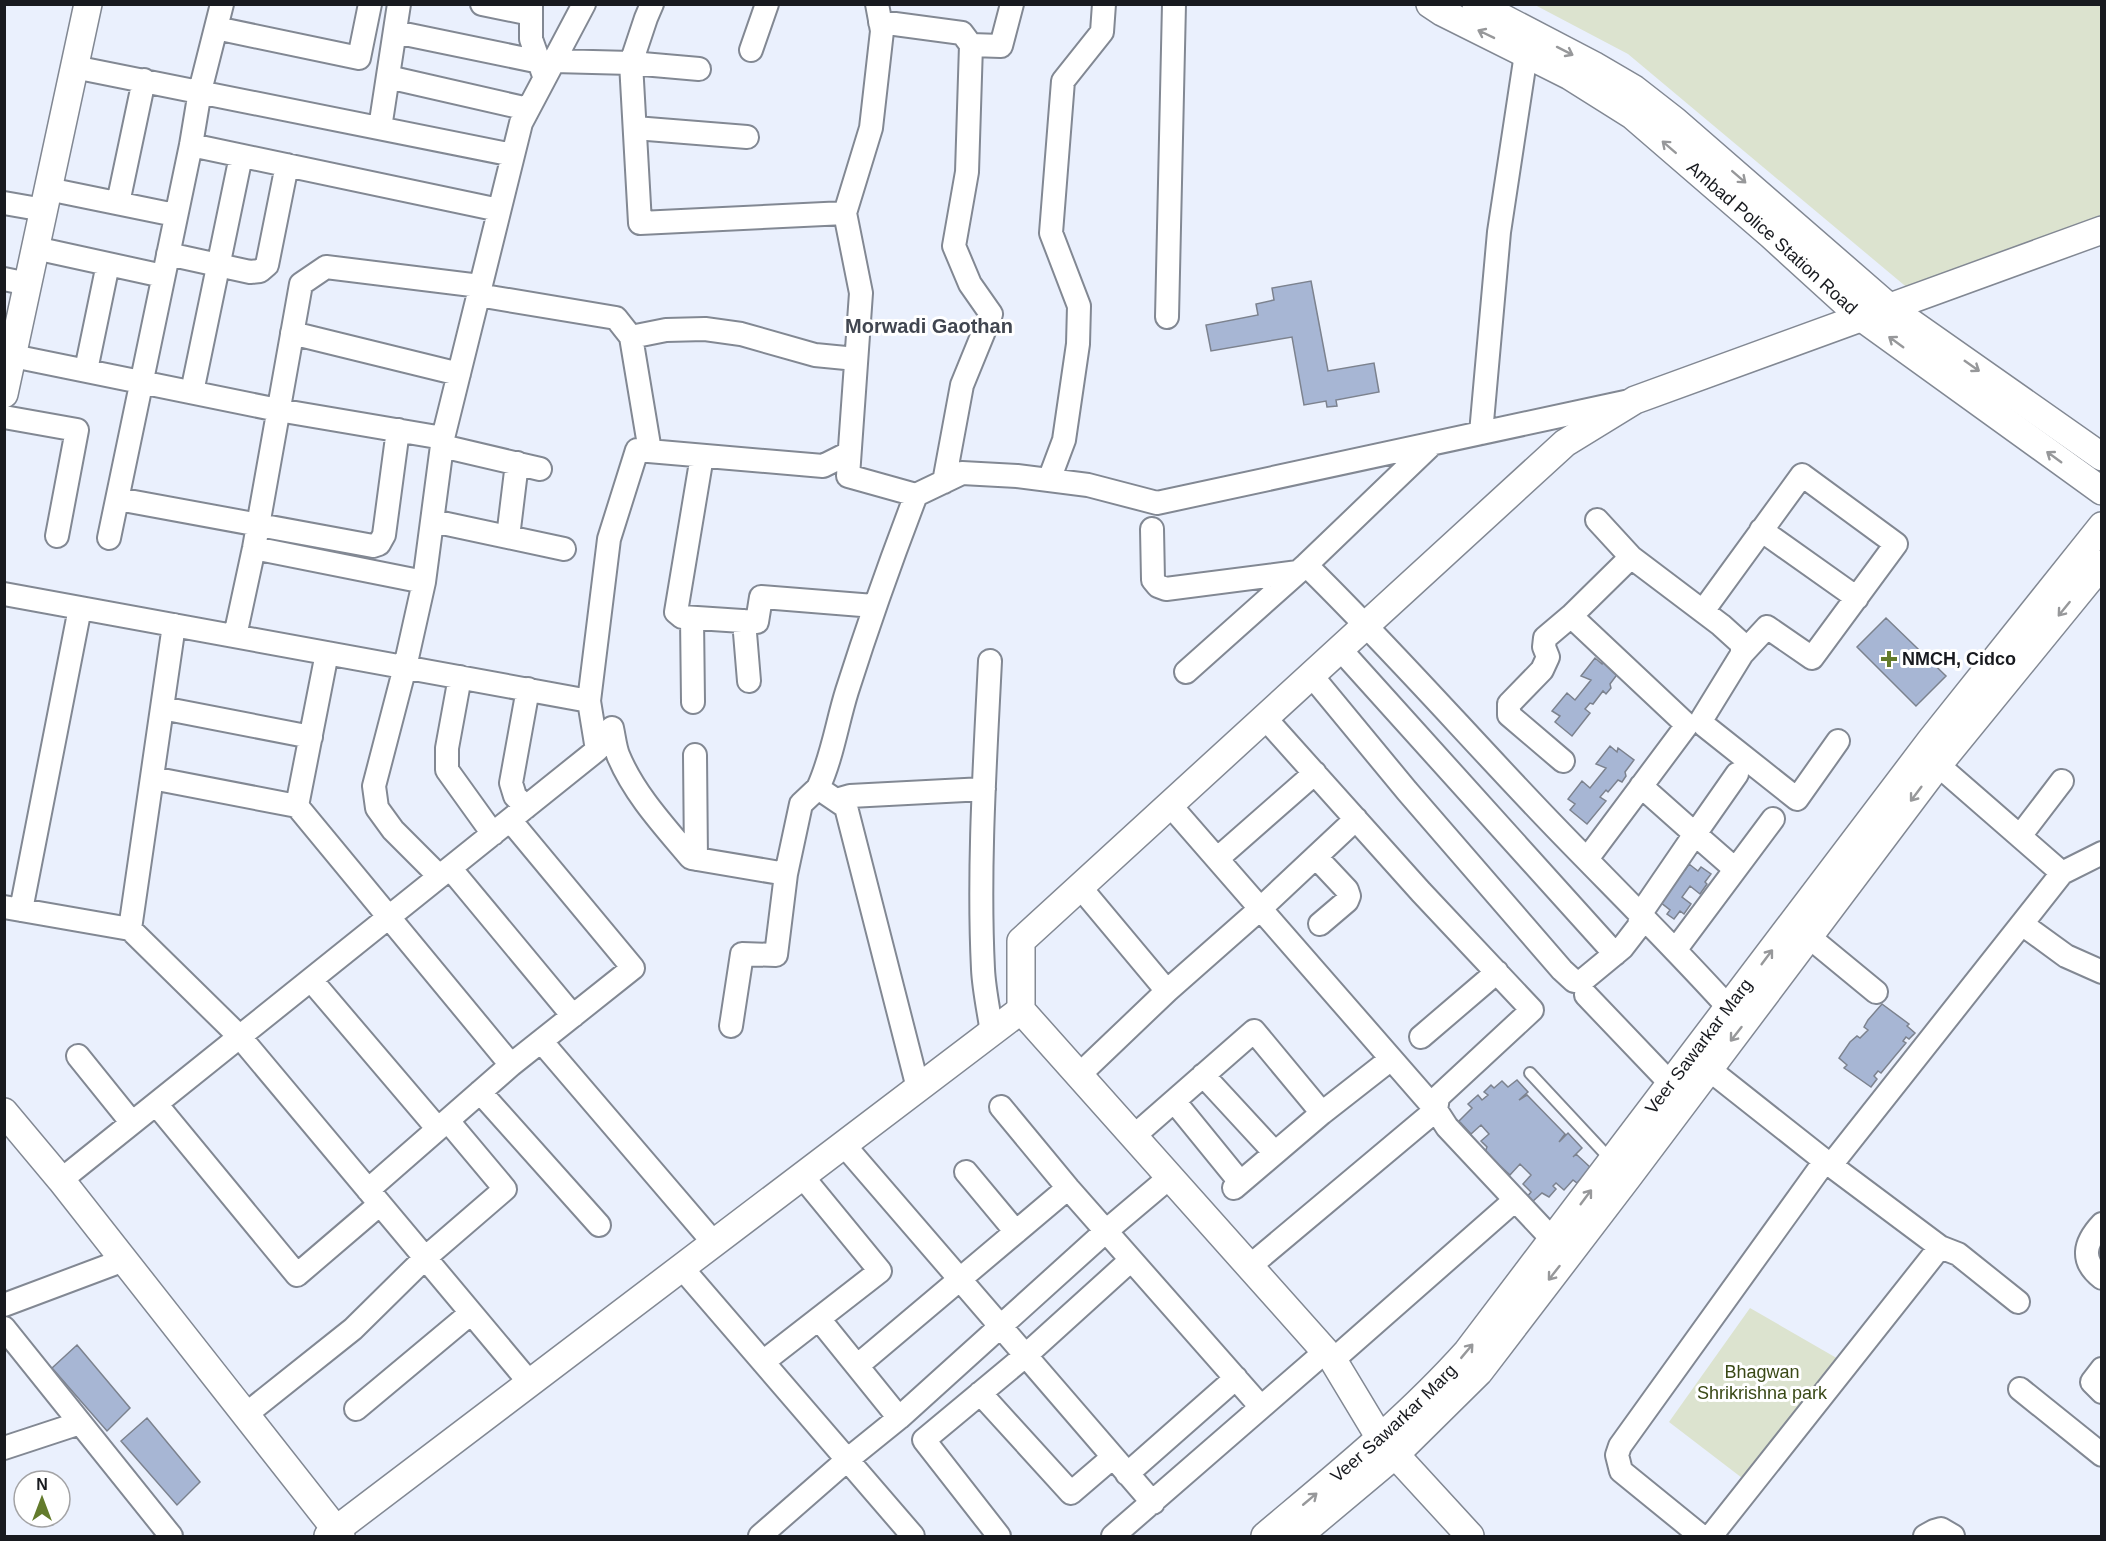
<svg xmlns="http://www.w3.org/2000/svg" width="2106" height="1541" font-family="Helvetica,sans-serif">
  <style>
    .green { fill: #dce3cf }
    .building { fill: #a7b6d4; stroke: #7c828e; stroke-width: 1.5 }
    .lines { fill: none; stroke-linecap: round; stroke-linejoin: round }
    .service-casing { stroke: #828893; stroke-width: 14 }
    .minor-casing { stroke: #828893; stroke-width: 26 }
    .tertiary-casing { stroke: #828893; stroke-width: 30 }
    .service { stroke: #fff; stroke-width: 10 }
    .minor { stroke: #fff; stroke-width: 22 }
    .tertiary { stroke: #fff; stroke-width: 27 }
    .oneway { stroke: #97989a }
    .poi-dot { fill: #637b2c; stroke: #fff; stroke-width: 2 }
    .labels { text-anchor: middle; dominant-baseline: central; stroke-width: 6; stroke-linejoin: round; paint-order: stroke }
    .street-label { font-size: 18px; fill: #181a1f; stroke: #fff }
    .poi-label { font-size: 18px; font-weight: bold; fill: #181a1f; stroke: #fff; text-anchor: start }
    .park-label { font-size: 18px; fill: #394815; stroke: #fff }
    .neighbourhood-label { font-size: 20px; font-weight: bold; fill: #414650; stroke: #fff }
  </style>
  <rect width="100%" height="100%" fill="#eaf0fd"/>
  <path class="green" d="M 1535,5 L 2101,5 L 2101,215 L 2046,236 L 1916,295 L 1628,54 Z
    M 1750,1308 L 1847,1364 L 1746,1481 L 1669,1422 Z"/>
  <path class="building" d="M 1311,281 L 1328,371 L 1374,363 L 1379,392 L 1336,400 L 1337,406 L 1327,407 L 1326,401 L 1304,405 L 1292,337 L 1211,351 L 1206,325 L 1258,315 L 1256,304 L 1274,300 L 1272,288 Z
    M 1886,618 L 1946,676 L 1916,706 L 1857,647 Z
    M 1595,658 L 1602,664 L 1603,660 L 1619,672 L 1610,684 L 1611,688 L 1606,694 L 1603,691 L 1593,704 L 1590,703 L 1585,709 L 1590,713 L 1572,736 L 1555,722 L 1560,716 L 1552,711 L 1567,693 L 1575,700 L 1591,680 L 1581,676 Z
    M 1610,746 L 1617,752 L 1618,748 L 1634,760 L 1625,772 L 1626,776 L 1622,782 L 1618,780 L 1608,792 L 1606,790 L 1600,797 L 1606,801 L 1587,824 L 1570,810 L 1575,804 L 1568,799 L 1582,781 L 1590,788 L 1606,768 L 1596,764 Z
    M 1689,864 L 1698,871 L 1701,867 L 1711,874 L 1705,882 L 1707,884 L 1700,894 L 1690,886 L 1682,897 L 1691,904 L 1684,914 L 1680,911 L 1674,919 L 1667,914 L 1670,910 L 1660,902 L 1682,868 L 1685,870 Z
    M 1882,1004 L 1909,1024 L 1907,1026 L 1915,1033 L 1909,1039 L 1906,1037 L 1903,1041 L 1906,1043 L 1895,1056 L 1881,1073 L 1878,1071 L 1874,1076 L 1877,1079 L 1871,1087 L 1844,1068 L 1847,1065 L 1839,1058 L 1850,1042 L 1857,1036 L 1860,1038 L 1868,1030 L 1864,1027 L 1868,1020 Z
    M 1517,1080 L 1528,1092 L 1519,1100 L 1527,1095 L 1565,1134 L 1559,1142 L 1568,1133 L 1582,1148 L 1573,1157 L 1576,1154 L 1591,1168 L 1577,1183 L 1573,1180 L 1564,1190 L 1556,1183 L 1553,1186 L 1556,1189 L 1549,1197 L 1542,1193 L 1532,1202 L 1527,1197 L 1531,1192 L 1523,1184 L 1531,1175 L 1520,1164 L 1510,1175 L 1485,1152 L 1487,1147 L 1481,1141 L 1489,1134 L 1481,1125 L 1471,1134 L 1459,1121 L 1472,1108 L 1468,1104 L 1478,1095 L 1482,1100 L 1488,1095 L 1484,1092 L 1491,1085 L 1494,1088 L 1502,1081 L 1508,1087 Z
    M 77,1345 L 130,1408 L 107,1431 L 52,1368 Z
    M 147,1418 L 200,1482 L 177,1505 L 121,1441 Z"/>
  <g class="lines">
    <g class="service-casing">
      <path id="service" d="M 1530,1073 L 1612,1161"/>
    </g>
    <g class="minor-casing">
      <path id="minor" d="M 482,4 L 531,14
        M 531,4 L 531,39 L 543,73
        M 652,4 L 646,18 L 631,63 L 699,69
        M 877,4 L 882,31 L 871,128 L 845,213 L 861,293 L 848,476 L 916,495
        M 880,22 L 962,33 L 971,45
        M 216,28 L 359,58 L 370,4
        M 395,32 L 540,62
        M 751,50 L 767,4
        M 554,61 L 631,63 L 640,223 L 845,213
        M 74,67 L 513,155
        M 388,77 L 528,109
        M 380,128 L 399,4
        M 635,128 L 747,137
        M 191,145 L 499,210
        M 48,189 L 175,215
        M 4,203 L 44,210
        M 118,203 L 144,80
        M 35,248 L 163,276
        M 168,254 L 250,272 L 260,271 L 267,265 L 287,165
        M 4,279 L 28,284
        M 478,295 L 616,318 L 631,337 L 650,451
        M 1167,317 L 1174,4
        M 292,333 L 459,374
        M 631,337 L 666,330 L 705,329 L 741,334 L 815,355 L 856,359
        M 13,356 L 278,410 L 443,438
        M 86,370 L 108,264
        M 192,392 L 241,156
        M 4,417 L 77,430 L 57,536
        M 1481,433 L 1499,232 L 1526,54
        M 442,446 L 540,469
        M 702,456 L 676,612 L 682,617 L 757,622 L 761,597 L 874,606
        M 1049,480 L 1064,440 L 1078,344 L 1079,306 L 1051,233 L 1063,81 L 1102,32 L 1104,4
        M 944,482 L 962,385 L 991,314 L 970,284 L 954,246 L 967,172 L 971,45 L 1001,46 L 1012,4
        M 118,499 L 373,546 L 379,544 L 384,535 L 398,430
        M 433,521 L 564,549
        M 1152,529 L 1153,580 L 1158,586 L 1166,589 L 1298,572
        M 1761,530 L 1857,598
        M 508,537 L 517,463
        M 109,538 L 191,145 L 200,91 L 222,4
        M 254,548 L 424,582
        M 1631,557 L 1721,625 L 1742,644 L 1742,654 L 1702,719 L 1705,726 L 1797,799 L 1838,741
        M 1306,565 C 1393,650 1472,741 1556,828 C 1614,888 1673,946 1729,1008
        M 4,594 L 589,701 L 597,750 L 61,1180
        M 1703,611 L 1802,475 L 1896,544 L 1812,658 L 1767,627 L 1742,654
        M 1571,616 L 1631,557 L 1597,520
        M 692,618 L 693,702
        M 744,621 L 749,681
        M 235,636 L 254,548 L 301,284 L 326,267 L 480,286
        M 1340,649 L 1615,954
        M 327,653 L 297,806 L 511,1065 L 368,1190
        M 990,661 C 985,762 978,868 983,969 C 984,990 989,1012 992,1033
        M 1186,672 L 1306,565 L 1432,444
        M 1312,676 L 1407,791 L 1562,970 L 1574,981 L 1582,981 L 1622,948 L 1639,926 L 1641,913 L 1695,834 L 1735,869
        M 460,677 L 447,748 L 447,770 L 493,834
        M 589,701 L 609,539 L 637,450 L 823,466 L 849,453
        M 162,708 L 311,737
        M 1265,718 L 1421,892 L 1532,1010 L 1438,1097 L 1436,1110 L 1447,1127 L 1553,1240
        M 612,728 C 614,737 615,747 618,755 C 634,794 665,827 691,858 L 786,874 L 801,804 L 818,788
        M 695,755 L 696,859
        M 1563,761 L 1509,715 L 1509,704 L 1542,670 L 1548,657 L 1544,647 L 1545,638 L 1571,616 L 1687,725 L 1587,859
        M 152,778 L 297,806
        M 1641,786 L 1695,834 L 1737,774
        M 836,800 L 850,796 L 984,789
        M 1170,805 L 1436,1110 L 1250,1266
        M 526,807 L 515,796 L 511,783 L 528,689
        M 510,820 L 633,968 L 511,1065
        M 2020,836 L 2062,781
        M 1316,857 L 1347,890 L 1349,896 L 1347,901 L 1320,924
        M 1217,859 L 1315,773
        M 450,868 L 573,1016
        M 2062,873 L 2102,853
        M 439,876 L 393,830 L 377,808 L 374,786 L 405,667 L 424,582 L 443,438 L 521,123 L 584,4
        M 4,907 L 130,929 L 174,625
        M 21,910 L 80,608
        M 2022,924 L 2066,956 L 2102,972
        M 130,929 L 240,1037 L 530,1383
        M 1808,936 L 1876,992
        M 1676,949 L 1773,819
        M 311,980 L 438,1129
        M 1167,991 L 1260,909 L 1356,819
        M 1586,995 L 1671,1084
        M 731,1026 L 742,954 L 776,955 L 786,874
        M 1421,1037 L 1497,972
        M 541,1041 L 714,1243
        M 78,1056 L 132,1123
        M 1696,1059 L 1825,1161 L 1940,1247 L 1958,1254 L 2018,1302
        M 1079,1075 L 1167,991 L 1080,887
        M 1203,1075 L 1275,1153
        M 918,1088 L 846,807 L 818,788 C 832,758 837,723 847,691 C 868,625 891,560 916,495 L 962,473 L 1017,476 L 1088,485 L 1157,503 L 1625,402
        M 480,1092 L 599,1225
        M 1174,1101 L 1240,1182
        M 156,1104 L 297,1275 L 380,1204
        M 1001,1107 L 1068,1188 L 1261,1407
        M 1134,1136 L 1254,1031 L 1322,1113 L 1391,1059
        M 844,1145 L 1153,1503
        M 1831,1165 L 2062,873 L 1938,765
        M 966,1172 L 1016,1232
        M 1234,1188 L 1322,1113
        M 2102,1224 C 2084,1243 2080,1261 2102,1278
        M 682,1268 L 913,1536
        M 4,1305 L 124,1260
        M 819,1319 L 899,1418
        M 4,1328 L 171,1536
        M 1333,1360 L 1515,1200
        M 763,1362 L 880,1271 L 802,1176
        M 857,1366 L 1068,1188
        M 2102,1369 L 2092,1382 L 2102,1392
        M 2020,1389 L 2102,1455
        M 980,1393 L 1071,1493 L 1113,1457
        M 356,1409 L 471,1313
        M 245,1415 L 353,1329 L 425,1258 L 505,1189 L 448,1121
        M 4,1448 L 80,1423
        M 1127,1474 L 1236,1378
        M 760,1536 L 847,1460 L 899,1418 L 1106,1231 L 1170,1177
        M 999,1536 L 924,1440 L 1025,1356 L 1131,1260
        M 1113,1536 L 1326,1351
        M 1701,1536 L 1621,1471 L 1617,1455 L 1620,1446 L 1825,1161
        M 1711,1536 L 1940,1247
        M 1925,1536 L 1934,1531 L 1941,1529 L 1953,1536"/>
    </g>
    <g class="tertiary-casing">
      <g id="tertiary">
        <path id="s1" d="M 1430,4 L 1442,12 L 1570,76 L 1632,115 L 1771,235 L 1861,317 L 2102,491"/>
        <path d="M 1476,4 L 1593,65 L 1634,89 L 1675,121 L 1890,308 L 2102,457"/>
        <path d="M 4,394 L 88,4"/>
        <path d="M 4,1112 L 61,1180 L 341,1536"/>
        <path d="M 328,1536 L 1021,1010"/>
        <path id="s2" d="M 1265,1536 C 1335,1477 1406,1420 1467,1352 L 1931,740 L 2102,526"/>
        <path d="M 1298,1536 L 1396,1454 L 1479,1372 L 1628,1177 L 1938,765 L 2102,564"/>
        <path d="M 1470,1536 L 1380,1438 L 1333,1360 L 1021,1010 L 1021,941 L 1565,443 L 1635,400 L 2102,230"/>
      </g>
    </g>
    <use href="#service" class="service"/>
    <use href="#minor" class="minor"/>
    <use href="#tertiary" class="tertiary"/>
  </g>
  <defs><path id="oneway-shaft" d="M-6 0H5M1.5-3L5.5 0L1.5 3" fill="none" stroke-width="1.6" stroke-linecap="round" stroke-linejoin="round" transform="scale(1.5)"/></defs>
  <g class="oneway">
    <use href="#oneway-shaft" transform="translate(1486 34) rotate(-154)"/>
    <use href="#oneway-shaft" transform="translate(1565 51) rotate(27)"/>
    <use href="#oneway-shaft" transform="translate(1669 147) rotate(-139)"/>
    <use href="#oneway-shaft" transform="translate(1739 177) rotate(41)"/>
    <use href="#oneway-shaft" transform="translate(1896 342) rotate(-144)"/>
    <use href="#oneway-shaft" transform="translate(1972 366) rotate(35)"/>
    <use href="#oneway-shaft" transform="translate(2054 457) rotate(-144)"/>
    <use href="#oneway-shaft" transform="translate(2064 609) rotate(129)"/>
    <use href="#oneway-shaft" transform="translate(1916 794) rotate(127)"/>
    <use href="#oneway-shaft" transform="translate(1767 957) rotate(-53)"/>
    <use href="#oneway-shaft" transform="translate(1736 1034) rotate(128)"/>
    <use href="#oneway-shaft" transform="translate(1586 1197) rotate(-53)"/>
    <use href="#oneway-shaft" transform="translate(1554 1273) rotate(128)"/>
    <use href="#oneway-shaft" transform="translate(1467 1351) rotate(-50)"/>
    <use href="#oneway-shaft" transform="translate(1310 1499) rotate(-40)"/>
  </g>
  <path class="poi-dot" d="M1886 650h6v6h6v6h-6v6h-6v-6h-6v-6h6z"/>
  <g class="labels">
    <g class="street-label">
      <text stroke="none"><textPath href="#s1" startOffset="417">Ambad Police Station Road</textPath></text>
      <text stroke="none"><textPath href="#s2" startOffset="657">Veer Sawarkar Marg</textPath></text>
      <text stroke="none"><textPath href="#s2" startOffset="171">Veer Sawarkar Marg</textPath></text>
    </g>
    <g class="poi-label">
      <text x="1902" y="659">NMCH, Cidco</text>
    </g>
    <g class="park-label">
      <text x="1762" y="1372">Bhagwan<tspan x="1762" dy="21">Shrikrishna park</tspan></text>
    </g>
    <g class="neighbourhood-label">
      <text x="929" y="326">Morwadi Gaothan</text>
    </g>
  </g>
  <rect width="2106" height="1541" fill="none" stroke="#181a1f" stroke-width="12"/>
  <g transform="translate(42 1499)"><circle r="28" fill="#ffffff" stroke="#a3a3a5" stroke-width="1.5"/>
  <path d="M0-4.5L10 22L0 15L-10 22Z" fill="#637b2c"/>
  <text y="-9" font-size="16" font-weight="bold" text-anchor="middle" fill="#181a1f">N</text>
  </g>
</svg>
